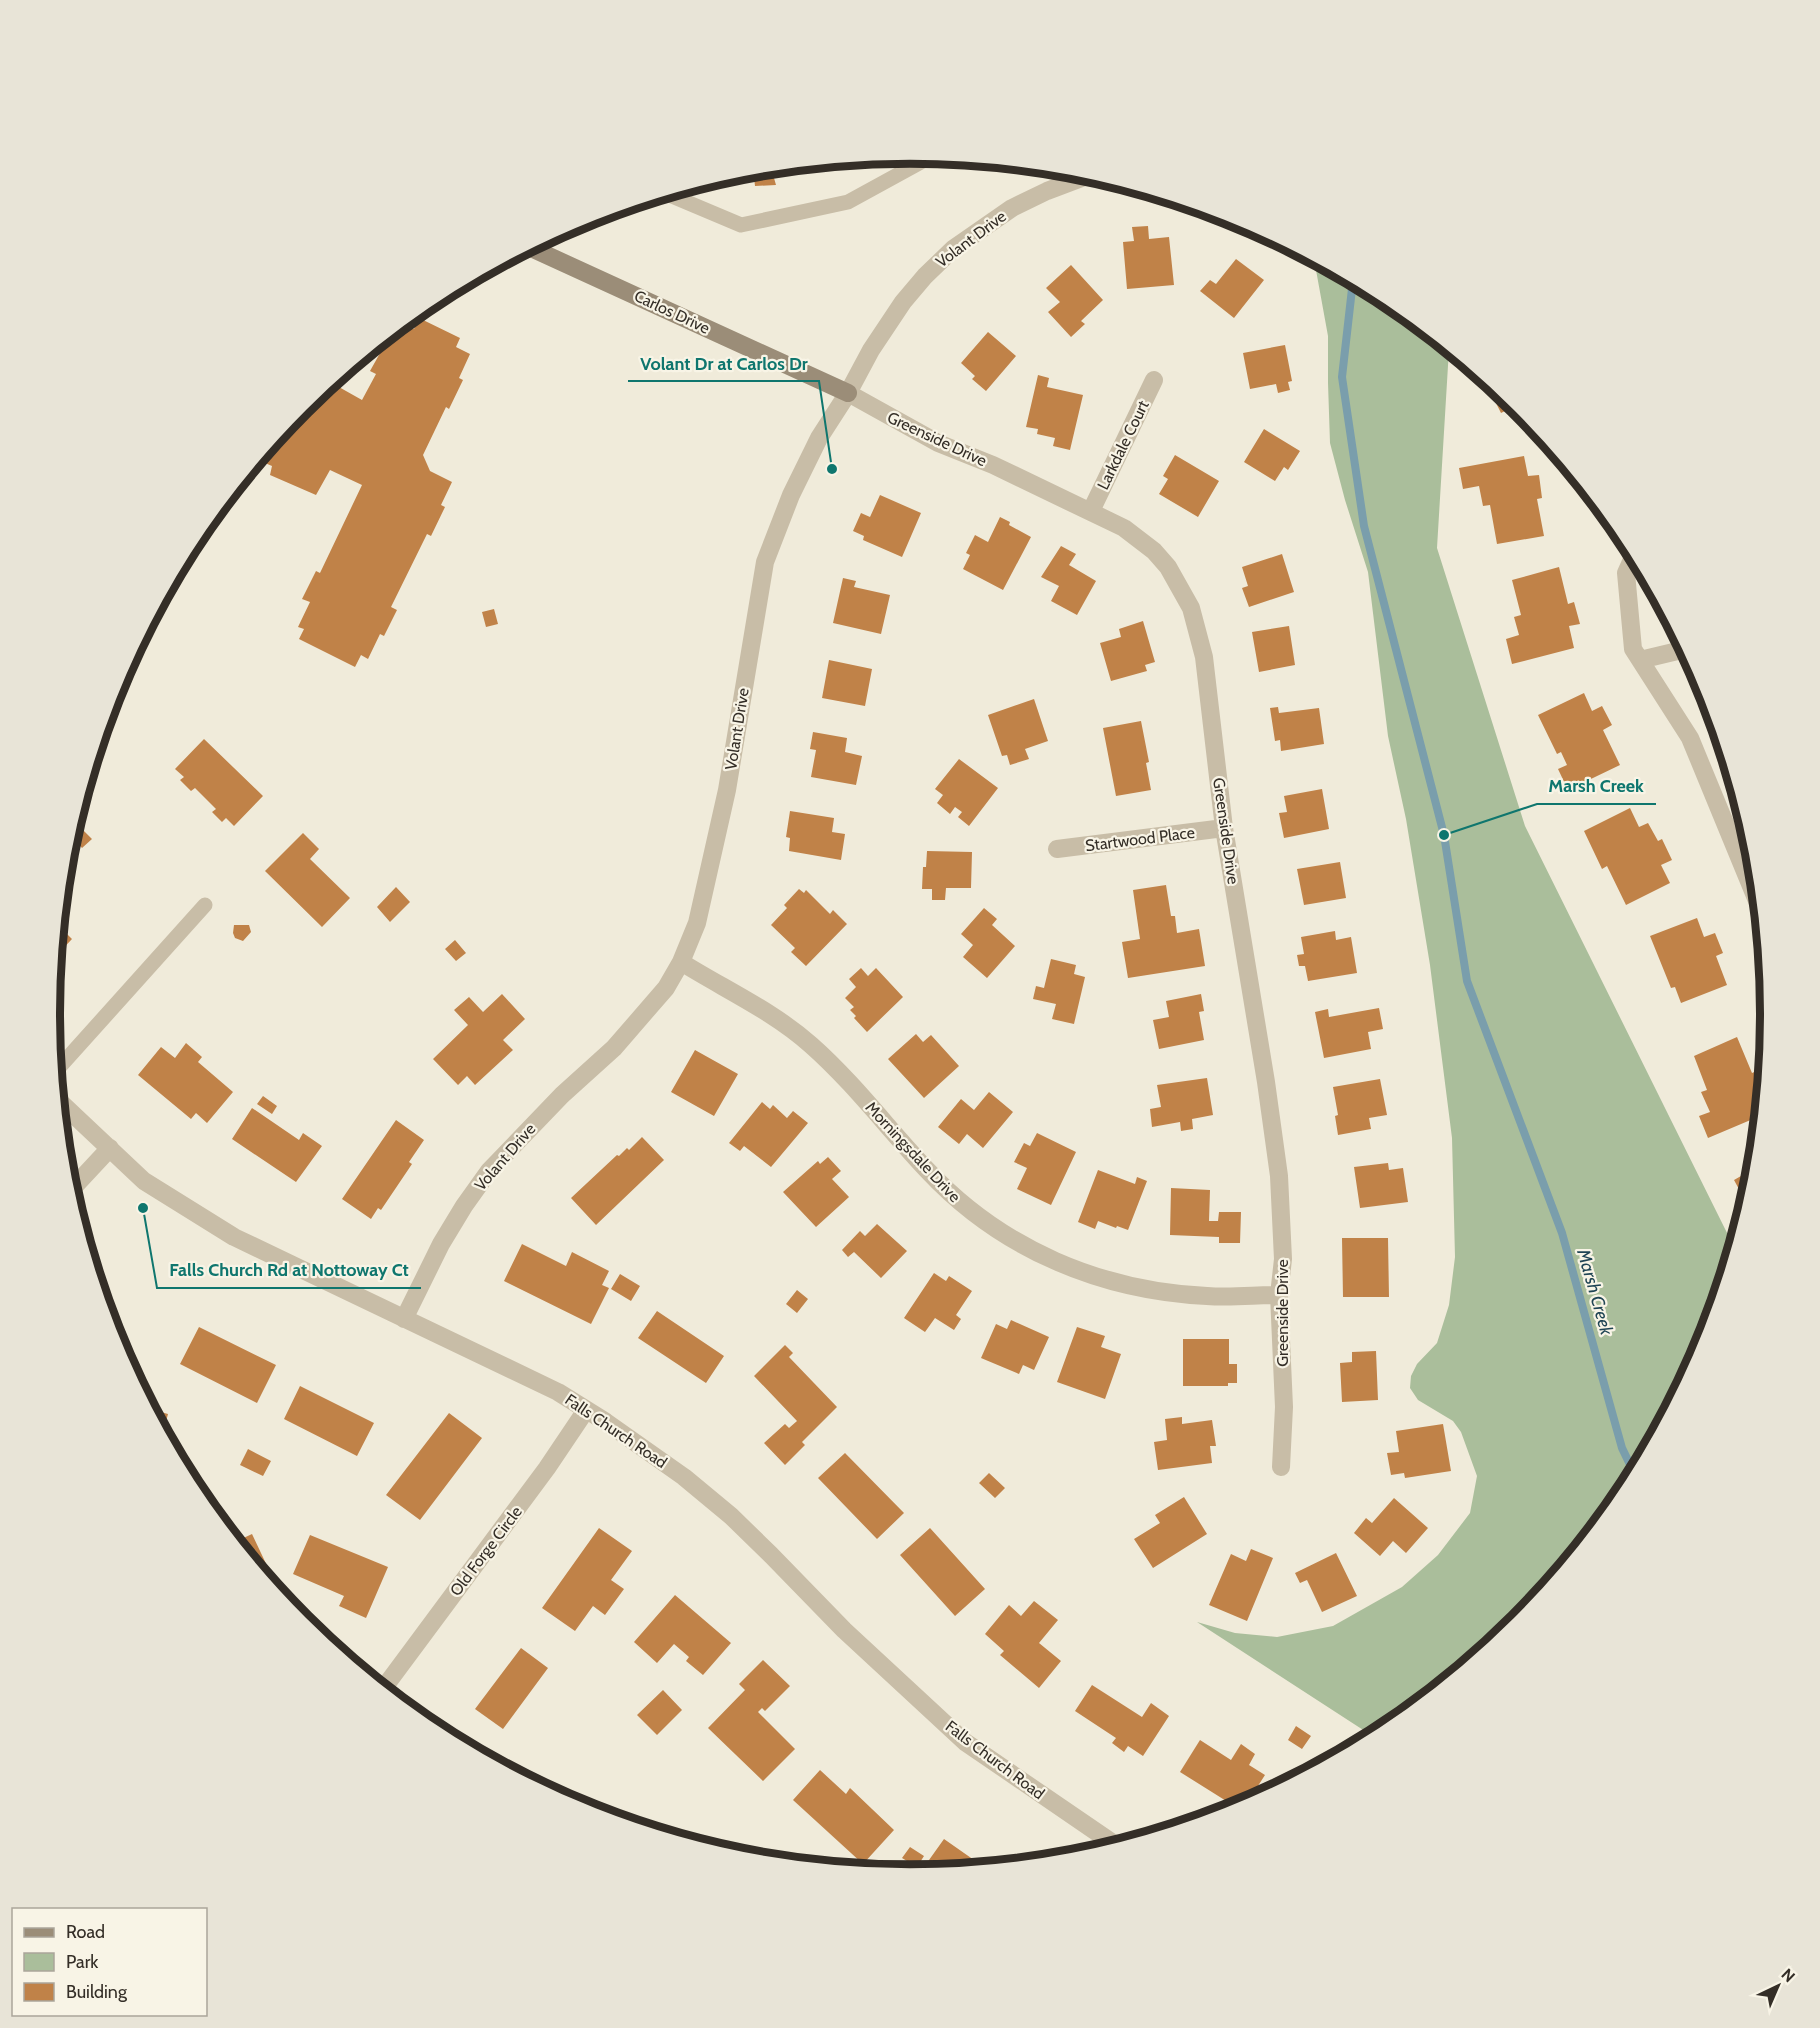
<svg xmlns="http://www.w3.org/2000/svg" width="1820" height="2028" font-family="Cabin,sans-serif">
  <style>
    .green { fill: #aabe9b }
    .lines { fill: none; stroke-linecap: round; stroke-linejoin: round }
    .stream { stroke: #7a9eac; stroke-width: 8 }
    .building { fill: #c08248 }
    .lane { stroke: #c8bda7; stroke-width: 15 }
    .street { stroke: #c8bda7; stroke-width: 18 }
    .secondary { stroke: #9b8d78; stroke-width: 18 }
    .labels { text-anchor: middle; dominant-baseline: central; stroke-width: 4.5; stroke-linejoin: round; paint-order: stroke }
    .street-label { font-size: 16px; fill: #342e27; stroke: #f8f4e6 }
    .water-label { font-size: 18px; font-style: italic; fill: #1f4454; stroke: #f8f4e6 }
    .rim { fill: none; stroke: #342e27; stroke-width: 8 }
    .leader { fill: none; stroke: #0f766e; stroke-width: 2 }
    .callout-dot { fill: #0f766e; stroke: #f8f4e6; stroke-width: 2 }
    .callout-label { font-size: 18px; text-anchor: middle; font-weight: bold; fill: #0f766e; stroke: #f8f4e6; stroke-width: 4.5; stroke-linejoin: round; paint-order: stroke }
  </style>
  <rect width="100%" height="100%" fill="#f0ebda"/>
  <path class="green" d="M 1314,259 L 1388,299 L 1449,349 L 1437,548 L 1525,826 L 1734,1247 L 1705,1344 L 1625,1492 L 1518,1623 L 1388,1730 L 1374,1737 L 1197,1622 L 1235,1633 L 1277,1637 L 1333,1626 L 1402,1587 L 1438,1555 L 1470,1513 L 1477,1476 L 1461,1432 L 1453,1421 L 1418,1400 L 1410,1388 L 1411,1376 L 1417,1364 L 1437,1343 L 1449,1305 L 1455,1257 L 1452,1138 L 1430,965 L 1406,819 L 1388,736 L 1368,572 L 1345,500 L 1330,443 L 1328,383 L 1328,336 Z"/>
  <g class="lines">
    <path class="stream" d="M 1353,280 L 1342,377 L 1364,526 L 1444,835 L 1467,981 L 1562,1233 L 1622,1448 L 1635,1475"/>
  </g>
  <path class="building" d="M 838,161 L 838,163 L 772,171 L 776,185 L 755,186 L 753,169 Z
    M 1148,226 L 1149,239 L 1169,237 L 1174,285 L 1127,289 L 1123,242 L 1134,241 L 1132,227 Z
    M 1236,259 L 1264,280 L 1234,318 L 1200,291 L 1210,280 L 1216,284 Z
    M 1071,265 L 1103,300 L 1081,321 L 1085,324 L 1071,337 L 1048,312 L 1060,302 L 1046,288 Z
    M 419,318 L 460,338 L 456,347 L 470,354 L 459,378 L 463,380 L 449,409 L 446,407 L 423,455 L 430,471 L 452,482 L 441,505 L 445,507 L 431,536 L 427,534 L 391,607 L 397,610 L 384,636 L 380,634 L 368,659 L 361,655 L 355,667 L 299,639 L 304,629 L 298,627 L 310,602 L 302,599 L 316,571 L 320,573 L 362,485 L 330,470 L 316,495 L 270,475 L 272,466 L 265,463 L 257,466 L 253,464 L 302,405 L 330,382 L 362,400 L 376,374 L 370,371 L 393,330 L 402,323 L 414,329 Z
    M 988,332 L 1016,356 L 986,391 L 972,379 L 975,376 L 961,363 Z
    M 1285,345 L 1292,381 L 1288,382 L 1290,390 L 1278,393 L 1276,384 L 1250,389 L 1243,353 Z
    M 1038,375 L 1049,378 L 1047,387 L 1083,395 L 1070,450 L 1053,446 L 1055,438 L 1037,434 L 1038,429 L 1026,427 Z
    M 1483,377 L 1493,385 L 1517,405 L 1501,413 Z
    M 1264,429 L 1300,451 L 1288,470 L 1284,467 L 1275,481 L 1244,462 Z
    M 1175,455 L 1219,481 L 1198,517 L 1159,494 L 1168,479 L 1163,476 Z
    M 1524,456 L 1528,476 L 1539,475 L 1542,498 L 1537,499 L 1544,536 L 1497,544 L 1490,505 L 1483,506 L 1479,486 L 1463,489 L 1459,468 Z
    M 880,495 L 921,513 L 902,557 L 863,540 L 864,536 L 853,531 L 861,513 L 870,517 Z
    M 1000,517 L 1010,522 L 1009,525 L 1031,537 L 1003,590 L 963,569 L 970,555 L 966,553 L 975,535 L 988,542 Z
    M 1061,546 L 1076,554 L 1069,565 L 1096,581 L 1077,615 L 1051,601 L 1059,586 L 1041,577 Z
    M 1282,554 L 1294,592 L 1249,607 L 1242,588 L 1248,586 L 1242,567 Z
    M 1559,567 L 1568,604 L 1574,602 L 1580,624 L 1569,626 L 1574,648 L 1512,664 L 1506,639 L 1519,635 L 1514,617 L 1521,615 L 1512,580 Z
    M 843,578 L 856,581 L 854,587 L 890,595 L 881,634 L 833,623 Z
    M 494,609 L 498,624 L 486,627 L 482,612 Z
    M 1143,621 L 1155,662 L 1145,665 L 1147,671 L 1111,681 L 1100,643 L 1121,637 L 1119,629 Z
    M 1289,626 L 1295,665 L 1259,672 L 1252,632 Z
    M 829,660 L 872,669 L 865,706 L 822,698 Z
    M 1584,693 L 1592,711 L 1602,706 L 1612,725 L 1603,730 L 1620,765 L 1568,790 L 1558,769 L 1567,765 L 1561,752 L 1557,754 L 1538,715 Z
    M 1034,699 L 1048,741 L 1025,749 L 1029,759 L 1010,765 L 1007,755 L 1002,756 L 988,715 Z
    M 1278,707 L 1279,713 L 1319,708 L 1324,744 L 1281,751 L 1280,740 L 1275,741 L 1270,708 Z
    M 1141,721 L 1149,762 L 1146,763 L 1151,790 L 1116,796 L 1103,728 Z
    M 813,732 L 847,738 L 845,752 L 862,756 L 856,785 L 811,777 L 816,750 L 810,749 Z
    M 204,739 L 263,796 L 234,826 L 226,818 L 222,822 L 212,812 L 216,809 L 195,788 L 191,791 L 180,780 L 184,777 L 175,769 Z
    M 959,759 L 998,788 L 969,826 L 958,817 L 962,812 L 955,807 L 950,814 L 937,803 L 943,795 L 935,789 Z
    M 1322,789 L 1329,829 L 1284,838 L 1279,813 L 1287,812 L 1284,796 Z
    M 1630,808 L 1639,827 L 1648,823 L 1658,841 L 1662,839 L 1672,860 L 1661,865 L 1670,883 L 1626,905 L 1607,866 L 1602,869 L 1584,831 Z
    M 790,811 L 834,818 L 832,832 L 845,834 L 841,860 L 789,851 L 790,838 L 786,837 Z
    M 81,828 L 92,839 L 82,848 L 71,836 Z
    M 303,833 L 319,849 L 310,859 L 350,898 L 322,927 L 265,871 Z
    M 927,851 L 972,852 L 971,888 L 946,888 L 945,900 L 932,900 L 932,889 L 922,889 L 923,867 L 926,867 Z
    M 1340,862 L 1346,898 L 1304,905 L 1297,869 Z
    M 1166,885 L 1171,916 L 1175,916 L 1177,933 L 1199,929 L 1205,966 L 1128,978 L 1122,942 L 1140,939 L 1133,890 Z
    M 396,887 L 410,902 L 390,922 L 377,907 Z
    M 799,889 L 804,893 L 806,890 L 830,914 L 833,910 L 847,924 L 806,966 L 791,952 L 795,948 L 771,925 L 787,908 L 784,905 Z
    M 984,908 L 997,919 L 992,925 L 1015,946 L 987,978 L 963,957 L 973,945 L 961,934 Z
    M 1697,918 L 1704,937 L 1715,933 L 1723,953 L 1716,956 L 1727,985 L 1681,1003 L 1675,987 L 1671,988 L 1650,936 Z
    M 58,925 L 72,939 L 55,957 L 58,932 Z
    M 234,925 L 249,925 L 251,932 L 243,941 L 235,938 L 233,933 Z
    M 1335,931 L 1336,940 L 1351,937 L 1357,973 L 1308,981 L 1305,966 L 1299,966 L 1297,955 L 1304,954 L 1301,937 Z
    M 455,940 L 466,953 L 456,961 L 445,949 Z
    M 1051,959 L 1076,965 L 1074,974 L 1085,977 L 1074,1024 L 1052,1019 L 1056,1004 L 1033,999 L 1036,986 L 1044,988 Z
    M 861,968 L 868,976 L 876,968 L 903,997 L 867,1032 L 854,1018 L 856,1016 L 850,1010 L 854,1007 L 845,998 L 856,987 L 849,979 Z
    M 502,994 L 525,1019 L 503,1040 L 513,1050 L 475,1085 L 467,1076 L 458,1085 L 433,1059 L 468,1025 L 454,1010 L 469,997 L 483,1012 Z
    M 1201,994 L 1204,1011 L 1199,1012 L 1204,1040 L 1159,1049 L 1153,1020 L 1169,1017 L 1166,1001 Z
    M 1379,1008 L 1383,1029 L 1368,1032 L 1371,1049 L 1324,1058 L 1315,1012 L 1328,1009 L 1329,1017 Z
    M 916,1034 L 923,1042 L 931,1035 L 959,1066 L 924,1098 L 888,1059 Z
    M 1737,1037 L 1752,1073 L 1759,1070 L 1764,1081 L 1763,1094 L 1757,1096 L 1761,1107 L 1760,1116 L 1708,1138 L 1699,1116 L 1710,1112 L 1701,1092 L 1707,1090 L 1694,1056 Z
    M 186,1043 L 202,1057 L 198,1062 L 233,1092 L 207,1123 L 196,1113 L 191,1119 L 138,1075 L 161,1047 L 175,1058 Z
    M 695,1050 L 738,1074 L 714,1116 L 671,1092 Z
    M 1207,1078 L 1213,1115 L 1192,1119 L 1193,1129 L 1181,1131 L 1180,1122 L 1152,1127 L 1150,1109 L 1161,1107 L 1157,1085 Z
    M 1380,1079 L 1387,1115 L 1369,1118 L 1371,1129 L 1338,1135 L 1335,1116 L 1338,1115 L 1333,1087 Z
    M 989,1092 L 1013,1112 L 983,1148 L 967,1134 L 959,1144 L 938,1127 L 961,1099 L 974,1110 Z
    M 263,1096 L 277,1106 L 272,1114 L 257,1104 Z
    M 762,1102 L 770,1109 L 773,1105 L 787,1118 L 793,1111 L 808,1123 L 771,1167 L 744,1146 L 740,1151 L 729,1143 Z
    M 252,1108 L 299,1140 L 303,1133 L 322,1146 L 296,1182 L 232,1139 Z
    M 396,1120 L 424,1140 L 409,1162 L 412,1164 L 381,1210 L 378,1208 L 371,1219 L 342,1199 Z
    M 1037,1133 L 1076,1152 L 1051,1205 L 1017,1189 L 1027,1168 L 1014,1162 L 1024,1143 L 1030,1146 Z
    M 642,1137 L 664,1160 L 596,1225 L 571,1198 L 617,1155 L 619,1156 L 627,1148 L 629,1150 Z
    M 828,1157 L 841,1171 L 832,1179 L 849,1197 L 816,1227 L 783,1192 L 818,1161 L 820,1164 Z
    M 1388,1163 L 1389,1170 L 1403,1168 L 1408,1202 L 1360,1208 L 1354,1167 Z
    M 1755,1168 L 1754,1182 L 1747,1204 L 1734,1180 Z
    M 1098,1170 L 1135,1184 L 1137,1177 L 1147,1181 L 1128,1230 L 1117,1226 L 1116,1228 L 1098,1221 L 1095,1229 L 1078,1222 Z
    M 1171,1188 L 1210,1190 L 1209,1221 L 1218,1221 L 1219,1212 L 1241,1212 L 1240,1243 L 1219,1243 L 1219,1237 L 1170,1235 Z
    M 877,1224 L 907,1251 L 881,1278 L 854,1252 L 848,1257 L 842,1250 L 860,1231 L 865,1236 Z
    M 1342,1238 L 1388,1238 L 1389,1297 L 1343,1297 Z
    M 522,1244 L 566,1266 L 572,1252 L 609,1271 L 602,1285 L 609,1288 L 591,1324 L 504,1281 Z
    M 934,1273 L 946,1281 L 949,1276 L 972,1291 L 956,1315 L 961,1319 L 954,1330 L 935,1318 L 925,1332 L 904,1318 Z
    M 620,1274 L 640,1286 L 631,1301 L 611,1289 Z
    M 797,1290 L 808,1299 L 797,1313 L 786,1304 Z
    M 657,1311 L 724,1356 L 706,1383 L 638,1338 Z
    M 1011,1320 L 1049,1337 L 1034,1370 L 1023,1365 L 1019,1374 L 981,1358 L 996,1324 L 1007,1329 Z
    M 199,1327 L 276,1365 L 257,1403 L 180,1364 Z
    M 1077,1327 L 1105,1336 L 1101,1347 L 1121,1354 L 1105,1399 L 1057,1382 Z
    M 1183,1339 L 1229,1339 L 1229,1364 L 1237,1364 L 1237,1383 L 1228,1383 L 1228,1386 L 1183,1386 Z
    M 785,1345 L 793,1353 L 789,1357 L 837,1407 L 802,1442 L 805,1445 L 785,1465 L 764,1443 L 785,1424 L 789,1428 L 797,1421 L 754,1376 Z
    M 1376,1351 L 1378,1400 L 1342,1402 L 1340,1363 L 1352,1362 L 1352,1352 Z
    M 300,1386 L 374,1423 L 357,1456 L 284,1419 Z
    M 150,1409 L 168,1414 L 163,1433 Z
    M 449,1413 L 482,1438 L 420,1520 L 386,1495 Z
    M 1182,1417 L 1182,1424 L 1212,1420 L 1216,1446 L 1210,1446 L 1212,1463 L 1158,1470 L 1154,1442 L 1167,1440 L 1165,1419 Z
    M 1443,1424 L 1451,1471 L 1405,1478 L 1404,1473 L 1391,1475 L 1387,1453 L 1399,1452 L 1396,1431 Z
    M 248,1449 L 271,1461 L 263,1476 L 240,1465 Z
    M 845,1453 L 904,1513 L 877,1539 L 818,1478 Z
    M 989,1473 L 1005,1488 L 995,1498 L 979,1483 Z
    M 1184,1497 L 1207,1534 L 1153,1568 L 1134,1539 L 1160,1523 L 1155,1515 Z
    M 1394,1498 L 1428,1528 L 1406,1553 L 1393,1541 L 1380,1556 L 1354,1533 L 1366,1518 L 1372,1523 Z
    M 599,1528 L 632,1551 L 611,1580 L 624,1589 L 605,1615 L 593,1606 L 575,1631 L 542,1608 Z
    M 930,1528 L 985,1589 L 955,1616 L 900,1555 Z
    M 252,1534 L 269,1570 L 261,1573 L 235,1542 Z
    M 310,1535 L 388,1567 L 366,1618 L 339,1606 L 344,1596 L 293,1574 Z
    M 1251,1549 L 1273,1558 L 1247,1621 L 1209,1605 L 1231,1554 L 1246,1561 Z
    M 1336,1553 L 1357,1596 L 1322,1612 L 1307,1580 L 1300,1583 L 1295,1573 Z
    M 675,1595 L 731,1643 L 703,1675 L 686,1661 L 689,1657 L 674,1644 L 657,1663 L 634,1642 Z
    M 1034,1601 L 1058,1620 L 1039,1643 L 1061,1661 L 1039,1688 L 1000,1655 L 1004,1651 L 985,1634 L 1009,1605 L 1021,1616 Z
    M 521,1648 L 548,1668 L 503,1729 L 475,1709 Z
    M 763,1660 L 790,1686 L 765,1711 L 762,1708 L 758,1712 L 795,1749 L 763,1781 L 708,1728 L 745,1690 L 739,1684 Z
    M 1092,1685 L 1142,1717 L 1151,1703 L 1169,1716 L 1143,1756 L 1128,1746 L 1124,1752 L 1112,1743 L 1116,1738 L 1075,1711 Z
    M 663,1690 L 682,1710 L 657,1735 L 637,1715 Z
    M 1296,1726 L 1311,1736 L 1302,1749 L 1288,1740 Z
    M 1200,1740 L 1231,1760 L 1241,1744 L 1255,1754 L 1249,1765 L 1265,1775 L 1245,1806 L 1239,1809 L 1180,1772 Z
    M 820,1770 L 846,1794 L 850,1788 L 894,1830 L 863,1864 L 793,1800 Z
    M 944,1839 L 984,1867 L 931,1872 L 924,1867 Z
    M 910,1847 L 924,1856 L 917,1867 L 902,1858 Z"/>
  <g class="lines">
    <path class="lane" d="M 665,193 L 741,225 L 848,202 L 932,156
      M 55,1072 L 205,905"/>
    <path class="street" d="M 848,393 L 938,443 L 993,465 L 1124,528 L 1154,551 L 1168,567 L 1191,608 L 1204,657 L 1224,828 L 1266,1082 L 1279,1176 L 1283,1259 L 1279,1295 L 1284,1407 L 1281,1467
      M 1091,511 L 1154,380
      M 1635,553 L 1626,573 L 1633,649 L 1690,738 L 1760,908
      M 1640,660 L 1686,649
      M 1057,849 L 1224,828
      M 681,962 C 724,989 773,1011 811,1045 C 854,1083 889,1130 928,1171 C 1001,1249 1101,1291 1207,1296 C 1231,1298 1255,1295 1279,1295
      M 58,1100 L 144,1181 L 234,1237 L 558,1392 L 606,1422 L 684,1477 L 731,1516 L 771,1555 L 844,1630 L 965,1742 L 1117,1846
      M 69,1192 L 110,1148
      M 404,1319 L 441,1244 L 464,1206 L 489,1171 L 562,1095 L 614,1048 L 666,988 L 681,962 L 697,923 L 727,790 L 765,562 L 791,495 L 819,438 L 848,393 L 871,350 L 903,302 L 925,276 L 953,249 L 1012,208 L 1047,191 L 1092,174
      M 383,1689 L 547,1468 L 586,1410"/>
    <path class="secondary" d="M 529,247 L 848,393"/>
  </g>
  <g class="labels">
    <g class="street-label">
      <text transform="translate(971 239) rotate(-37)">Volant Drive</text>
      <text transform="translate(672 312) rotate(25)">Carlos Drive</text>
      <text transform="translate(937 439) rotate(25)">Greenside Drive</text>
      <text transform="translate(1123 445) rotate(-64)">Larkdale Court</text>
      <text transform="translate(737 729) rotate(-81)">Volant Drive</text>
      <text transform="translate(1226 831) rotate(82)">Greenside Drive</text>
      <text transform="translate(1140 839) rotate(-7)">Startwood Place</text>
      <text transform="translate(913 1152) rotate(47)">Morningsdale Drive</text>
      <text transform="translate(505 1157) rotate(-49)">Volant Drive</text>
      <text transform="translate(1282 1313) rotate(-90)">Greenside Drive</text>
      <text transform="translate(616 1431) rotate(34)">Falls Church Road</text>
      <text transform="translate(486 1551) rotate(-53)">Old Forge Circle</text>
      <text transform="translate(995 1760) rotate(37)">Falls Church Road</text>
    </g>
    <g class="water-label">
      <text transform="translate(1595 1292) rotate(74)">Marsh Creek</text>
    </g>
  </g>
  <path d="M0 0H1820V2028H0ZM60 1014a850 850 0 1 1 1700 0a850 850 0 1 1-1700 0Z" fill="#e8e4d7" fill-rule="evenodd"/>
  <path class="rim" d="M60 1014a850 850 0 1 1 1700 0a850 850 0 1 1-1700 0Z"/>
  <path class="leader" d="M832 469L819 381H628M1444 835L1537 804H1656M143 1208L157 1288H421"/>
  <g class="callout-dot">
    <circle cx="832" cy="469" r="6"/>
    <circle cx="1444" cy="835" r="6"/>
    <circle cx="143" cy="1208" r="6"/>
  </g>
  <g class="callout-label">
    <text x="724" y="370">Volant Dr at Carlos Dr</text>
    <text x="1596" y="792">Marsh Creek</text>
    <text x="289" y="1276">Falls Church Rd at Nottoway Ct</text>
  </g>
  <rect x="12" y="1908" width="195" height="108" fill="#f8f4e6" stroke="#aaa59a" stroke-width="1.5"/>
  <rect x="24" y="1928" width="30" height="9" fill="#9b8d78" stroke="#aaa59a" stroke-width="1.5"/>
  <text x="66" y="1938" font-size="18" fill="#342e27">Road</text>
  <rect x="24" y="1953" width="30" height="18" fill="#aabe9b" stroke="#aaa59a" stroke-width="1.5"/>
  <text x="66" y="1968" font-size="18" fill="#342e27">Park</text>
  <rect x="24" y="1983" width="30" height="18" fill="#c08248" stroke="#aaa59a" stroke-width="1.5"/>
  <text x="66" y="1998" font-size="18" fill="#342e27">Building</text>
  <g transform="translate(1778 1986) rotate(44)" stroke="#f8f4e6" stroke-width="4.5" paint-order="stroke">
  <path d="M0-4.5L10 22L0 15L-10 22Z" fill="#342e27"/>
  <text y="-9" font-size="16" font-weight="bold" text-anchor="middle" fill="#342e27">N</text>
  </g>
</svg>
